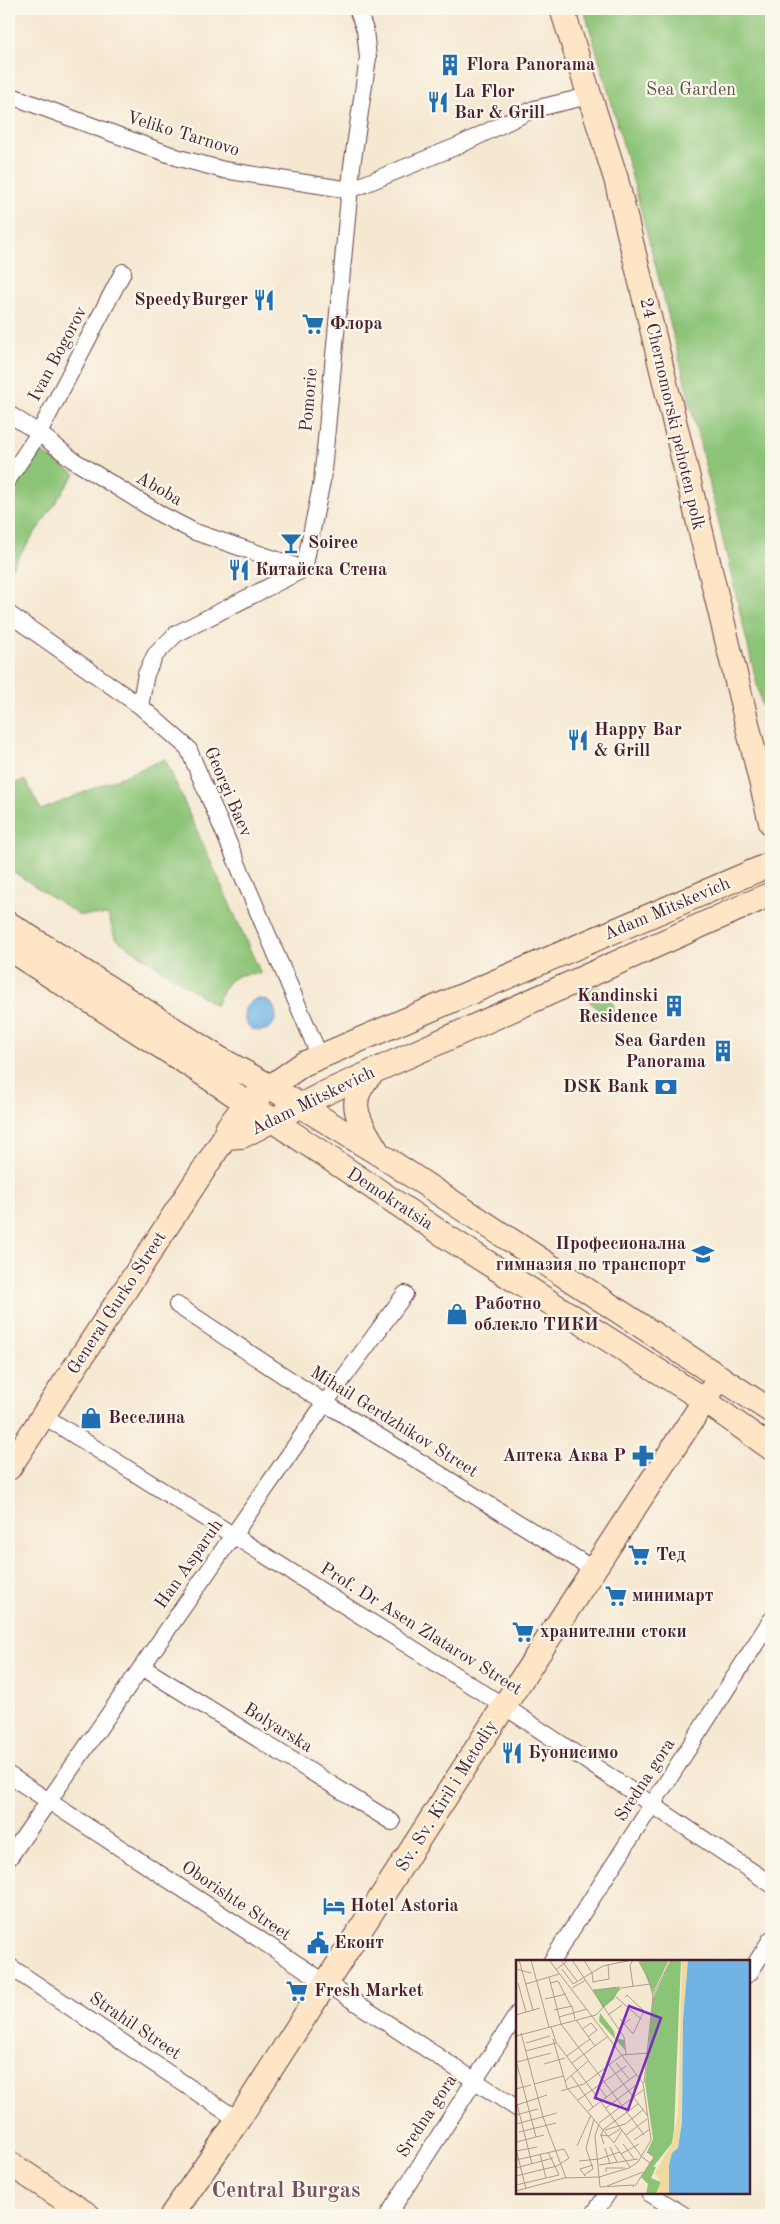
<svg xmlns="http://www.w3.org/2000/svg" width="780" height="2224" font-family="'Old Standard TT',serif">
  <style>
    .green { fill: #8cc477; stroke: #6b7251 }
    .water { fill: #6fb4e5; stroke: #5c6a88 }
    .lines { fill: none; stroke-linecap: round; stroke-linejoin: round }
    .street-casing { stroke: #643d44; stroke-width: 18 }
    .secondary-casing { stroke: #643d44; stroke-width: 26 }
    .street { stroke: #fff; stroke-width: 16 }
    .secondary { stroke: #fde5c5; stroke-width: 24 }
    .labels { text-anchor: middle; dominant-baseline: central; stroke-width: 4.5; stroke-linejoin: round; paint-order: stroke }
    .poi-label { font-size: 18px; font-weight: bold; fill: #4a1f2b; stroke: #fbf7ec; text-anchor: start }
    .park-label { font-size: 18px; fill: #5e5142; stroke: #fbf7ec }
    .street-label { font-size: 18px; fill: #4a1f2b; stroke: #fbf7ec }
    .district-label { font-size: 22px; font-weight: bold; fill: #7b5061; stroke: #fbf7ec }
    .inset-road { fill: none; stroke: #b1988f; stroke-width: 1 }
    .view { fill: #7b2cbf; fill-opacity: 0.15; stroke: #7b2cbf; stroke-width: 2.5 }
    .inset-edge { fill: none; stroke: #4a1f2b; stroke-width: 2.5 }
  </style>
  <rect width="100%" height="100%" fill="#fbf7ec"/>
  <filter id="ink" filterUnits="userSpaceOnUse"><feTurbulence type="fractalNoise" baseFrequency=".02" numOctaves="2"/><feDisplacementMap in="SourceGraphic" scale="10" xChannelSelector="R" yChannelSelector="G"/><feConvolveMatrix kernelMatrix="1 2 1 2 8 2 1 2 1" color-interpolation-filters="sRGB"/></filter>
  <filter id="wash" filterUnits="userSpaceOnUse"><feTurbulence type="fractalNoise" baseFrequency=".0096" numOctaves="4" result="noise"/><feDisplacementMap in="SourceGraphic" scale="20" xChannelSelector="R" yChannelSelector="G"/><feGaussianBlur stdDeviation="1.12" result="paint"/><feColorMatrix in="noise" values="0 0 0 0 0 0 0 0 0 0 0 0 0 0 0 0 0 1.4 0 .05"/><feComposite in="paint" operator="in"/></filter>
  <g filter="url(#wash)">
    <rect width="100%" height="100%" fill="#f5e8d1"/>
    <path class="green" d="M 584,9 L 771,9 L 771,744 C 713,498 657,251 584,9 Z
      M 38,450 L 75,474 L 9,571 L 9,494 Z
      M 165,759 L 261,974 C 233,972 226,980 216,1006 L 115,938 L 108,915 L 79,915 L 9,869 L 9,785 L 25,780 L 41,810 Z
      M 595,988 C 609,990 615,1006 616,1018 L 609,1021 L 584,996 L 587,991 Z"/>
    <path class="water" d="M244 1015a16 16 0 1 1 32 0a16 16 0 1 1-32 0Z"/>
  </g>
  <g filter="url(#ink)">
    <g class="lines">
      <g class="street-casing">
        <path id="street" d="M 9,95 L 179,158 L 224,170 L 350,190 L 460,145 L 534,109 L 589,96
          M 9,414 L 39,433 L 73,460 L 162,515 L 195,532 L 304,569
          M 9,478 L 39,433 L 123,272
          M 304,569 L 322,481 L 352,166 L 368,58 L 365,30 L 357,9
          M 9,614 L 140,706 L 188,748 L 320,1057
          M 140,706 L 146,674 L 155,655 L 176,634 L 304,569
          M 177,1305 L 325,1403 L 593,1569
          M 44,1416 L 504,1706 L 771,1884
          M 142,1667 L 392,1822
          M 9,1775 L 518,2109
          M 9,1858 L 325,1403 L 405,1294
          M 551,1962 L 771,1620
          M 9,1966 L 238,2120
          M 749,1974 L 771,1939
          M 649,2193 L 684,2215
          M 388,2215 L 518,2013
          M 593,2215 L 608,2193"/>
      </g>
      <g class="secondary-casing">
        <path id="secondary" d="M 562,9 L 616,179 L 771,823
          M 9,924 L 220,1059 L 269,1086 L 379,1154 L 771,1411
          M 9,949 L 193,1067 L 450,1239 L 704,1400 L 771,1448
          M 374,1071 C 343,1100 358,1120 377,1151
          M 225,1137 L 242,1136 L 325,1093 L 771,894
          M 9,1468 L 223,1140 L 228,1127 L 246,1104 L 303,1064 L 771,864
          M 9,2163 L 88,2215
          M 172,2215 L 238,2120 L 504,1706 L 720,1377"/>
      </g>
      <use href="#street" class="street"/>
      <use href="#secondary" class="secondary"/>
    </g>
  </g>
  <defs>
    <g id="building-bare" transform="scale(1.725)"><path d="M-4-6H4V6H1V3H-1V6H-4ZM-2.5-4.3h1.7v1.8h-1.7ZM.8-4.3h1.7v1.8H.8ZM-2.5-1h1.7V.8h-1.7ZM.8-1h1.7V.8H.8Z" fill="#1f6fb2" stroke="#fbf7ec" stroke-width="2.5" paint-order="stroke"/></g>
    <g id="restaurant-bare" transform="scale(1.725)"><path d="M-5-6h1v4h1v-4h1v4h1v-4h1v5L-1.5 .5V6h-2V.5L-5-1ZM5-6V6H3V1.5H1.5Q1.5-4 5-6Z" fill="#1f6fb2" stroke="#fbf7ec" stroke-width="2.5" paint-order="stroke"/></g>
    <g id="supermarket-bare" transform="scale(1.725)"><path d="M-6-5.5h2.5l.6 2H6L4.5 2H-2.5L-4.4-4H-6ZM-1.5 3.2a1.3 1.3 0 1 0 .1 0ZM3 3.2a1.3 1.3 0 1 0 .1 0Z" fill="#1f6fb2" stroke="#fbf7ec" stroke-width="2.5" paint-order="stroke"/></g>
    <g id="bar-bare" transform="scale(1.725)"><path d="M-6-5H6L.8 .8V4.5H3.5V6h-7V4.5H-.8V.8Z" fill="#1f6fb2" stroke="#fbf7ec" stroke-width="2.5" paint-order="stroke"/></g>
    <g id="bank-bare" transform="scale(1.725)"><path d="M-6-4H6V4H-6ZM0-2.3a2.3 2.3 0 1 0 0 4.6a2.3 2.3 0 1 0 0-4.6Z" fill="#1f6fb2" stroke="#fbf7ec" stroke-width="2.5" paint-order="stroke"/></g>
    <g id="school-bare" transform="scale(1.725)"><path d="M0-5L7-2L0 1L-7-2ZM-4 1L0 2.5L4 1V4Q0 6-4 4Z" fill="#1f6fb2" stroke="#fbf7ec" stroke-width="2.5" paint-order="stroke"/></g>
    <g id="shop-bare" transform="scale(1.725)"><path d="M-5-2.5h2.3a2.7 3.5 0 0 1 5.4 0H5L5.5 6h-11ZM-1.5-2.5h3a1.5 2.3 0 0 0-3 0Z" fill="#1f6fb2" stroke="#fbf7ec" stroke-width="2.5" paint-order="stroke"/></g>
    <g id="pharmacy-bare" transform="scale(1.725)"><path d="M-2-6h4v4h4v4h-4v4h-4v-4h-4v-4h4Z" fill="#1f6fb2" stroke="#fbf7ec" stroke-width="2.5" paint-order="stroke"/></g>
    <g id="hotel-bare" transform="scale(1.725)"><path d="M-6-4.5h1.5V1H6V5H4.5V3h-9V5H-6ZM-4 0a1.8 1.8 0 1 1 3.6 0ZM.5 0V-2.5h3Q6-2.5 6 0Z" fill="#1f6fb2" stroke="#fbf7ec" stroke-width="2.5" paint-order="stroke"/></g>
    <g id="civic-bare" transform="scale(1.725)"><path d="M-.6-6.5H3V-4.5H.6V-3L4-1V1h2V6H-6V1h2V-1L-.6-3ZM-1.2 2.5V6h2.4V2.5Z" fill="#1f6fb2" stroke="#fbf7ec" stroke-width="2.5" paint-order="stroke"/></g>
  </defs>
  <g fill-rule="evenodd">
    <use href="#building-bare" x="450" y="65"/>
    <use href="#restaurant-bare" x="438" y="102"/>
    <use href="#restaurant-bare" x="264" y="300"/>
    <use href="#supermarket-bare" x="313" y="324"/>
    <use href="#bar-bare" x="291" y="543"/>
    <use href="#restaurant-bare" x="239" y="570"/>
    <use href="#restaurant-bare" x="578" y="740"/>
    <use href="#building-bare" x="674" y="1006"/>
    <use href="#building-bare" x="723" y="1051"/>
    <use href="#bank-bare" x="666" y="1087"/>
    <use href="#school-bare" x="703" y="1254"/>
    <use href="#shop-bare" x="457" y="1314"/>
    <use href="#shop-bare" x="91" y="1418"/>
    <use href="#pharmacy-bare" x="643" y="1456"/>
    <use href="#supermarket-bare" x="639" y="1555"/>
    <use href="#supermarket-bare" x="616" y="1596"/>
    <use href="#supermarket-bare" x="523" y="1632"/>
    <use href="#restaurant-bare" x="512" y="1753"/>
    <use href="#hotel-bare" x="334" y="1906"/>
    <use href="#civic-bare" x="318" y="1943"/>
    <use href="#supermarket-bare" x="297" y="1991"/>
  </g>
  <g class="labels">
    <g class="poi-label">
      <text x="466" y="65">Flora Panorama</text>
      <text x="454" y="92">La Flor<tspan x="454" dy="21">Bar &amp; Grill</tspan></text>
      <text x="248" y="300" text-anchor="end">SpeedyBurger</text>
      <text x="330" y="324">Флора</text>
      <text x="308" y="543">Soiree</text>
      <text x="255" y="570">Китайска Стена</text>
      <text x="594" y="730">Happy Bar<tspan x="594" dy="21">&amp; Grill</tspan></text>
      <text x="658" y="996" text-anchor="end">Kandinski<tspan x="658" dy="21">Residence</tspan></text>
      <text x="706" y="1041" text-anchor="end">Sea Garden<tspan x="706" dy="21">Panorama</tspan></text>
      <text x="649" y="1087" text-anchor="end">DSK Bank</text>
      <text x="686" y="1244" text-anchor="end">Професионална<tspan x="686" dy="21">гимназия по транспорт</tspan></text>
      <text x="474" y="1304">Работно<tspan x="474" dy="21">облекло ТИКИ</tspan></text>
      <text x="108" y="1418">Веселина</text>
      <text x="626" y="1456" text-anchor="end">Аптека Аква Р</text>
      <text x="656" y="1555">Тед</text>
      <text x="632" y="1596">минимарт</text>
      <text x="540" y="1632">хранителни стоки</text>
      <text x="528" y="1753">Буонисимо</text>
      <text x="350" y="1906">Hotel Astoria</text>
      <text x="334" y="1943">Еконт</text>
      <text x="314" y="1991">Fresh Market</text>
    </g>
    <g class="park-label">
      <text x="691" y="90">Sea Garden</text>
    </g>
    <g class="street-label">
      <text transform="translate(183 134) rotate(17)">Veliko Tarnovo</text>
      <text transform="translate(58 354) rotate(-62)">Ivan Bogorov</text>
      <text transform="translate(309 400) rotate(-85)">Pomorie</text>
      <text transform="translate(672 414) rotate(77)">24 Chernomorski pehoten polk</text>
      <text transform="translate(159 489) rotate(30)">Aboba</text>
      <text transform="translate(228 792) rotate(67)">Georgi Baev</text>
      <text transform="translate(667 909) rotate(-23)">Adam Mitskevich</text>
      <text transform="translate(313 1101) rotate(-26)">Adam Mitskevich</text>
      <text transform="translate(390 1199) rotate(33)">Demokratsia</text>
      <text transform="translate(117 1303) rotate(-57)">General Gurko Street</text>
      <text transform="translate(394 1422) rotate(32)">Mihail Gerdzhikov Street</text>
      <text transform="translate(189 1564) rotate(-55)">Han Asparuh</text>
      <text transform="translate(421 1629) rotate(32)">Prof. Dr Asen Zlatarov Street</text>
      <text transform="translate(278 1728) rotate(32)">Bolyarska</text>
      <text transform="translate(645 1780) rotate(-57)">Sredna gora</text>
      <text transform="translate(447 1796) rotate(-58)">Sv. Sv. Kiril i Metodiy</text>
      <text transform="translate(236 1901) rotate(34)">Oborishte Street</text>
      <text transform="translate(135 2026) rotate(34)">Strahil Street</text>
      <text transform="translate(427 2116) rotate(-57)">Sredna gora</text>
    </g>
    <g class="district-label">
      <text x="286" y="2191">Central Burgas</text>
    </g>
  </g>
  <g transform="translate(516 1960)">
    <rect width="234" height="234" fill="#f5e8d1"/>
    <path d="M 123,0 L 153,0 L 137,33 ZM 155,0 L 165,0 L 158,170 L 156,183 L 137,207 L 140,207 L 135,218 L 145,222 L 140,234 L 130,234 L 132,224 L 125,217 L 138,197 L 131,192 L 137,179 L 129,122 L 137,38 ZM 104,27 L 98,39 L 87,48 L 77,30 ZM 84,53 L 98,71 L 99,78 L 108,80 L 109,90 L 83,61 Z" fill="#8cc477"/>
    <path d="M 166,0 L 172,0 L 167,60 L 166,162 L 162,188 L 156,193 L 153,205 L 153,234 L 140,234 L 145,222 L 139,213 L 156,183 L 162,154 Z" fill="#eeda9e"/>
    <path d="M 172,0 L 234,0 L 234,234 L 153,234 L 153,205 L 156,193 L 162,188 L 166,162 L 167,60 Z" fill="#6fb4e5"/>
    <path class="inset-road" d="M 3,0 L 17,50M 15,0 L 33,67M 45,0 L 61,21M 56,0 L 108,77 L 110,95M 68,0 L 76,13 L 77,21M 122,0 L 132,18 L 137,36 L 128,123M 0,9 L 15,13M 46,9 L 57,24 L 87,6 L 116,0M 40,10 L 52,0M 33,17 L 45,64 L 128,175M 76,22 L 93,19 L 92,4M 2,23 L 10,52M 34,23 L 42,21 L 55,46M 10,24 L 43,14M 117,26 L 114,5 L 117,0M 56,28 L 70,20M 77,30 L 104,27M 137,35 L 155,0M 100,37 L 125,59M 109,37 L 111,35 L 128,51 L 117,74M 29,39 L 50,34M 38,50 L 56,46 L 59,59M 0,55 L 24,48M 92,55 L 106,45M 43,57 L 71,49M 104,59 L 117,74M 60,60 L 79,86M 35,67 L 40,82 L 126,197 L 134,203M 66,69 L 75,63 L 81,70 L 72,77M 102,69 L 114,59M 5,73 L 27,157 L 50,218M 0,76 L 80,55 L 105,28 L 134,24M 37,79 L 51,128 L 98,183 L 106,170M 10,83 L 34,76M 10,91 L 40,83M 51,96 L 74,79M 0,100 L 20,177M 1,102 L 35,93M 56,103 L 91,77M 100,103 L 114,120M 28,104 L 49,98M 93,105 L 131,155M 55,115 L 77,147M 49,121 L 72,101M 18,124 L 47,116M 82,126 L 91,138M 0,129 L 15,125M 45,131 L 68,124 L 106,95 L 132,93M 0,140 L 16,204M 62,140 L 110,106M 1,145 L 31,135M 90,148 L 123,123M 72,151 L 121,114M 0,155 L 22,149M 83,163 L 127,130M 0,164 L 41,153M 83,164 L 79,176 L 84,227 L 118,225 L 117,227M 89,170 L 109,164 L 127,150M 3,172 L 40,163M 84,175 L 93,176 L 104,169M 110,175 L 131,159M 118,180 L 134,169M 0,182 L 28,175M 88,184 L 85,175 L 88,169 L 122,144M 107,184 L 119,200M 99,185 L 114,207M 61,186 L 75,155M 94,187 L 101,202M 89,188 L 94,204M 0,189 L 10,229M 1,191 L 21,187M 24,194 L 30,218M 105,194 L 123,184M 0,200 L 48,189 L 53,198 L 41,206 L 0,216M 63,201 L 83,199 L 104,192M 83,205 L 122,199M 0,208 L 37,198M 90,212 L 90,208 L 109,208M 68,215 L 77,209 L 70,188 L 78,159M 69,216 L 64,209 L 77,205M 0,225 L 43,215 L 32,192M 91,226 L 127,212M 119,226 L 138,197 L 131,192M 0,231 L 48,218 L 83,217 L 113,208 L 122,202 L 135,180 L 127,123 L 33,0"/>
    <path class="view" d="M 113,46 L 145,58 L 112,150 L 79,138 Z"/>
    <rect width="234" height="234" class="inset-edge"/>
  </g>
  <rect width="780" height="2224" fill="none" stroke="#fbf7ec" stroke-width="30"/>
</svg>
